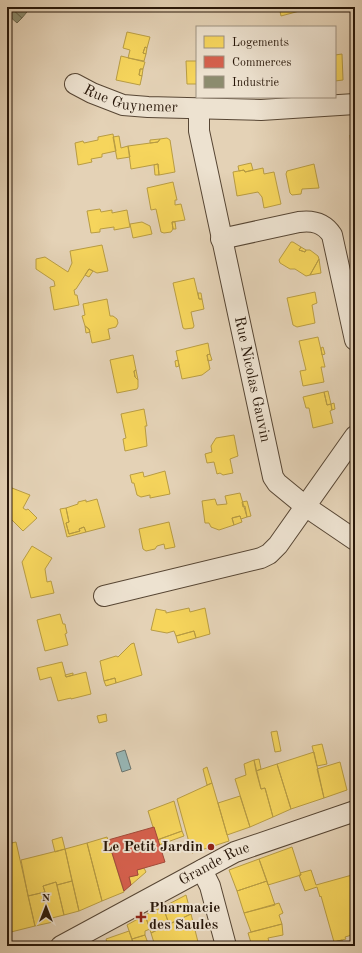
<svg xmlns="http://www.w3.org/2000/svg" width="362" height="953" font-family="'Old Standard TT',serif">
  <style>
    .water { fill: #97b6b5; stroke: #6b7670 }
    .homes { fill: #f6d55c; stroke: #b89c43 }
    .shops { fill: #d6604d; stroke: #a24a39 }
    .industry { fill: #8c8c6e; stroke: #6e6950 }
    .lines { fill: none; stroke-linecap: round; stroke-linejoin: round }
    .minor-casing { stroke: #574634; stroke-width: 22 }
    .minor { stroke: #ede2d0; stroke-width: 20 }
    .poi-dot { fill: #8f2418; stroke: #ede2d0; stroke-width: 1.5 }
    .labels { text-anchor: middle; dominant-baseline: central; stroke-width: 4; stroke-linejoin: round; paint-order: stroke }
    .street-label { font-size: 15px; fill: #281709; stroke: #ede2d0 }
    .poi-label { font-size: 15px; font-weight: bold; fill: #281709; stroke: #ede2d0; text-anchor: end }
  </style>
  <rect width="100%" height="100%" fill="#e4d2b6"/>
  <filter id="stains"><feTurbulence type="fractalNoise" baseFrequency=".005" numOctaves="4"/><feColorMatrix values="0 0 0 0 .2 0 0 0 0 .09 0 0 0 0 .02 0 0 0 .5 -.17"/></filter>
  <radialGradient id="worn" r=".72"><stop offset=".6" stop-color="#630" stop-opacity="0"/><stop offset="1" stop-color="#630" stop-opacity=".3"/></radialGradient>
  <path class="water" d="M 125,750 L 131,769 L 122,772 L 116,753 Z"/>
  <path class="homes" d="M 279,7 L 306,7 L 307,9 L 281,16 Z
    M 127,32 L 150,37 L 147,48 L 145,47 L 143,53 L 146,54 L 144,61 L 128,58 L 130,50 L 123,48 Z
    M 145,47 L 147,48 L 146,54 L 143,53 Z
    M 342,54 L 343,80 L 335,81 L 335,55 Z
    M 121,56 L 145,62 L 143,69 L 140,69 L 140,71 L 139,75 L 142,76 L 140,85 L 116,80 Z
    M 186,61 L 197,61 L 197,84 L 187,84 Z
    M 140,69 L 143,69 L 142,76 L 139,75 Z
    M 113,134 L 116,151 L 102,154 L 102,157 L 91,159 L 92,162 L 78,165 L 75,143 L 83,141 L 84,143 L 98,140 L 98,137 Z
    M 355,134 L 355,149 L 351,149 L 350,135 Z
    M 119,136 L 121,148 L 128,146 L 130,157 L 117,159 L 113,137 Z
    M 167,138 L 170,140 L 175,172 L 159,175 L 158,164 L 131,169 L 128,146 L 158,142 L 160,139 Z
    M 160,139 L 158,142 L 150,143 L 150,140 Z
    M 251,163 L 253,170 L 245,172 L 244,170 L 239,171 L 238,166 Z
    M 158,164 L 159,175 L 155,175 L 154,165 Z
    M 314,164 L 319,188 L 302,189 L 301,194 L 292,195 L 290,193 L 286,174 L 287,171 Z
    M 263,168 L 264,174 L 274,172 L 281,204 L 264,208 L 262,197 L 258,192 L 237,196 L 233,172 L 244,170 L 245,172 Z
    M 173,182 L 177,200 L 175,200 L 175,205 L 181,204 L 185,220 L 172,222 L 173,229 L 171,232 L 164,233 L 161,232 L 156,209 L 151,210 L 147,188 Z
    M 100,209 L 101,212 L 112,210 L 112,213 L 127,210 L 130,227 L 114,230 L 114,227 L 100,229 L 100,232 L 91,233 L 87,211 Z
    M 142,222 L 150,226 L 152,234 L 133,238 L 130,224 Z
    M 172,222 L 175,222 L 176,229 L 173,229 Z
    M 291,242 L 293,242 L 301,247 L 299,250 L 305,252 L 306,250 L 310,250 L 318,256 L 319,259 L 310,275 L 306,276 L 295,269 L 290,269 L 280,263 L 279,260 Z
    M 102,245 L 108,271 L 97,273 L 89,269 L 76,289 L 74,290 L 75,295 L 77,295 L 79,305 L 54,310 L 50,287 L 55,286 L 54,281 L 36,269 L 36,259 L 45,257 L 68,272 L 72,263 L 70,251 Z
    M 301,247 L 306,250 L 305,252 L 299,250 Z
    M 319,259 L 321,273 L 310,275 Z
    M 89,269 L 93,271 L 89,277 L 85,275 Z
    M 194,278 L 199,299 L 202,299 L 204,309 L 191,312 L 194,326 L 193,328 L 185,329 L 183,328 L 173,283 Z
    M 315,292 L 317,303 L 312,305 L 315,323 L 297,327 L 293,325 L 287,298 Z
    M 198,293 L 201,293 L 202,299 L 199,299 Z
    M 107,299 L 110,316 L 113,316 L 117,319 L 118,323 L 116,327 L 108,329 L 110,339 L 92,343 L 89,329 L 85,326 L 82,316 L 85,315 L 83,304 Z
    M 85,326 L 89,329 L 90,332 L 86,333 Z
    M 318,337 L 325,367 L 321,367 L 324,382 L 303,386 L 300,371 L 306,370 L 299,341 Z
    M 208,343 L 210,354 L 207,355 L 210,369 L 202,375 L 182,379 L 176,351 Z
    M 323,347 L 325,354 L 322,355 L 321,348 Z
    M 210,354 L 212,360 L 208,361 L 207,355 Z
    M 133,355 L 136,370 L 134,371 L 135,377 L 138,380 L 138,387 L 137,389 L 117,393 L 110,360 Z
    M 178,360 L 179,366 L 176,367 L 175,361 Z
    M 136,370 L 138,380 L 135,377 L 134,371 Z
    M 328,391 L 331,404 L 327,405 L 324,392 Z
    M 324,392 L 327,405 L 331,404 L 332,410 L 330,411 L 333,423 L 313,428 L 309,408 L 306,408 L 303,397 Z
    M 334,403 L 335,409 L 332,410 L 331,404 Z
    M 144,409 L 147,426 L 145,426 L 147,446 L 125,451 L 123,439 L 126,438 L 121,414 Z
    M 234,435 L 238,456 L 230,459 L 233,473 L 223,475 L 220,473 L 217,474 L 214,462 L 207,463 L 205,454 L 212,452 L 211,446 L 216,438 Z
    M 165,471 L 170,494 L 150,498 L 150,495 L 141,497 L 137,495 L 134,483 L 132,483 L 130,475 L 143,472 L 144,477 Z
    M 12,488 L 30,495 L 23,508 L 26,510 L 28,509 L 37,518 L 23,531 L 12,520 L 7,522 L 7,500 Z
    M 240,493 L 247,517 L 241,519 L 240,516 L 232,518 L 234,525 L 219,530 L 211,527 L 209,523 L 205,523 L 202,501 L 215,499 L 217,505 L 227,504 L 225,496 Z
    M 97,499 L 105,527 L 86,532 L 84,527 L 79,529 L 80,531 L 69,534 L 66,523 L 69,522 L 66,508 L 78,504 L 78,502 L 86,500 L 86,502 Z
    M 247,501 L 251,516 L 247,517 L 245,506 L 243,507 L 242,502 Z
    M 66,508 L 69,522 L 66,523 L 69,534 L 80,531 L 79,529 L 84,527 L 86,532 L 67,537 L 60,509 Z
    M 240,516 L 242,522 L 234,525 L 232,518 Z
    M 169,522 L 175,547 L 165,549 L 164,544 L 157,546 L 155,549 L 146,551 L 143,549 L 139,529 Z
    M 32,546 L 52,558 L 45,569 L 47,582 L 51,581 L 54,593 L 31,598 L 22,562 Z
    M 189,608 L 190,612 L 205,608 L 210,634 L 196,638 L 194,631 L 176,636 L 174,631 L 167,633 L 151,630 L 156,609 L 166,611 L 166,613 Z
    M 60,614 L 63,624 L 65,624 L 66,629 L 67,633 L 65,634 L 68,645 L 45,651 L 37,620 Z
    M 194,631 L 196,638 L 178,643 L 176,636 Z
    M 134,643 L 142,675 L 116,683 L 115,678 L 104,681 L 100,661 L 116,656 L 118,657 L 131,644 Z
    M 62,662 L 66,677 L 86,672 L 91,694 L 71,699 L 71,698 L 58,701 L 51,677 L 40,680 L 37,668 Z
    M 73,673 L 73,675 L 66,677 L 65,675 Z
    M 115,678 L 116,683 L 106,686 L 104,681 Z
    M 106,714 L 107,721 L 99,723 L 97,716 Z
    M 277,731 L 281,751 L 275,752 L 271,732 Z
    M 322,744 L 327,764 L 317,766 L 312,746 Z
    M 314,752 L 324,798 L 291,809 L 277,764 Z
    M 259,759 L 261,769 L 256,771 L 254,760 Z
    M 254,760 L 261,789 L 265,788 L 273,817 L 250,827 L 235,779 L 246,775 L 244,764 Z
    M 340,762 L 347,790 L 324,798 L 317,769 Z
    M 277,764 L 291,809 L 273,817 L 265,788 L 261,789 L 256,771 Z
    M 207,767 L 212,783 L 207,785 L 203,769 Z
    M 212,783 L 229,841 L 192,853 L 177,799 Z
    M 240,796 L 250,827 L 227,835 L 218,803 Z
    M 174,801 L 182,831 L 157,840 L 148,811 Z
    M 182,831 L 184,836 L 159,845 L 157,840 Z
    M 62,837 L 65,849 L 55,852 L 52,840 Z
    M 107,837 L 124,892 L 102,901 L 87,843 Z
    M 16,842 L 35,926 L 7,933 L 7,844 Z
    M 87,843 L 102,901 L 79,911 L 65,849 Z
    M 292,847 L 301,875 L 268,885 L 259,859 Z
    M 65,849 L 72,881 L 57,885 L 56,882 L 43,886 L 45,892 L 28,896 L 21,860 Z
    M 259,859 L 267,881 L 237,891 L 229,870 Z
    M 144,868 L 146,872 L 131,885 L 129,877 L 138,875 L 137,870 Z
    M 311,870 L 316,885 L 352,875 L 355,885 L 355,934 L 345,937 L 346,939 L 334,942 L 321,896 L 320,897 L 317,887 L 305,891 L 299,875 L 301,875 L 300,873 Z
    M 72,881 L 79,911 L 64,915 L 57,885 Z
    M 267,881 L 275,905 L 244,913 L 237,891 Z
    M 56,882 L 64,915 L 52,918 L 53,922 L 35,926 L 28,896 L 45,892 L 43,886 Z
    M 186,895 L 191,914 L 169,924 L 163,907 Z
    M 279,903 L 283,913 L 279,915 L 282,924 L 251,932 L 244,913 Z
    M 163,907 L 169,924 L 151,933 L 145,915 Z
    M 191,914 L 198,942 L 189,946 L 155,946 L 151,933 Z
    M 145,915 L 150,929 L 145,931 L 145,935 L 132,939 L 127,925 Z
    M 282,924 L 283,935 L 268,938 L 270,946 L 252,946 L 248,933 Z
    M 129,931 L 134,946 L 108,946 L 106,939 Z
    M 145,935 L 149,946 L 134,946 L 132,939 Z
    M 342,940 L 344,946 L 336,946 L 334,942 Z
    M 355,940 L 355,946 L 344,946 L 343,944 Z
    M 198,942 L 197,946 L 189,946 Z"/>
  <path class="shops" d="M 154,827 L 165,862 L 137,870 L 138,875 L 129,877 L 131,885 L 124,891 L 108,840 Z"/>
  <path class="industry" d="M 7,7 L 10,7 L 22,18 L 17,23 L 7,14 Z
    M 10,7 L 31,7 L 22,18 Z"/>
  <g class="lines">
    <g class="minor-casing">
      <g id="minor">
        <path id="s1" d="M 75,84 L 92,93 L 123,105 L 148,107 L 261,110 L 355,104"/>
        <path id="s2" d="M 199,108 L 199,131 L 273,477 L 277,483 L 305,506 L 355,540"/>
        <path d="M 221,239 L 299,222 C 313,220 324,223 332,235 L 355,340"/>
        <path d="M 104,596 L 261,558 L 269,554 L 278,545 L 355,436"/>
        <path d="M 202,870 L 210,886 L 226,946"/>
        <path id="s3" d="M 61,946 L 235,852 L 355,811"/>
      </g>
    </g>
    <use href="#minor" class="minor"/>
  </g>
  <g class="poi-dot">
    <circle cx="211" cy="847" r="4"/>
    <path d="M139 911h4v4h4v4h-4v4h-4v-4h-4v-4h4z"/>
  </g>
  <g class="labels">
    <g class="street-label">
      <text stroke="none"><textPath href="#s1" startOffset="59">Rue Guynemer</textPath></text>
      <text stroke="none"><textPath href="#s2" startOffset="277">Rue Nicolas Gauvin</textPath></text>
      <text stroke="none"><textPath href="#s3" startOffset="174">Grande Rue</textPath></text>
    </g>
    <g class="poi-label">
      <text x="203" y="847">Le Petit Jardin</text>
      <text x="149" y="908" text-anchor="start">Pharmacie<tspan x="149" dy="17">des Saules</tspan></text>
    </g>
  </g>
  <rect width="362" height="953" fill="none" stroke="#e4d2b6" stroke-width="24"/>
  <rect x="8" y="8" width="346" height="937" fill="none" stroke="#281709" stroke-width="2"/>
  <rect x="12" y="12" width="338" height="929" fill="none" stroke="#281709"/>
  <rect x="196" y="26" width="140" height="72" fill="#ede2d0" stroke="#9e9180"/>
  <rect x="204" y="36" width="20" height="12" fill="#f6d55c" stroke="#9e9180"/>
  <text x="232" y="46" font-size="12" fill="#281709">Logements</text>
  <rect x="204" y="56" width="20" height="12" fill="#d6604d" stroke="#9e9180"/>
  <text x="232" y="66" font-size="12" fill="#281709">Commerces</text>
  <rect x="204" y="76" width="20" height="12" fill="#8c8c6e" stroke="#9e9180"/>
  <text x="232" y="86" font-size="12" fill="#281709">Industrie</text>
  <g transform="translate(46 907)" stroke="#ede2d0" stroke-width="3" paint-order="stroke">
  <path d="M0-3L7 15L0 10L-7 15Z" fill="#281709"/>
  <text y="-6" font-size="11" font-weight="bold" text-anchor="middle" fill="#281709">N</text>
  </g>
  <rect width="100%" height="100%" filter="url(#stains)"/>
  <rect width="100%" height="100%" fill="url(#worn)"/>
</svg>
